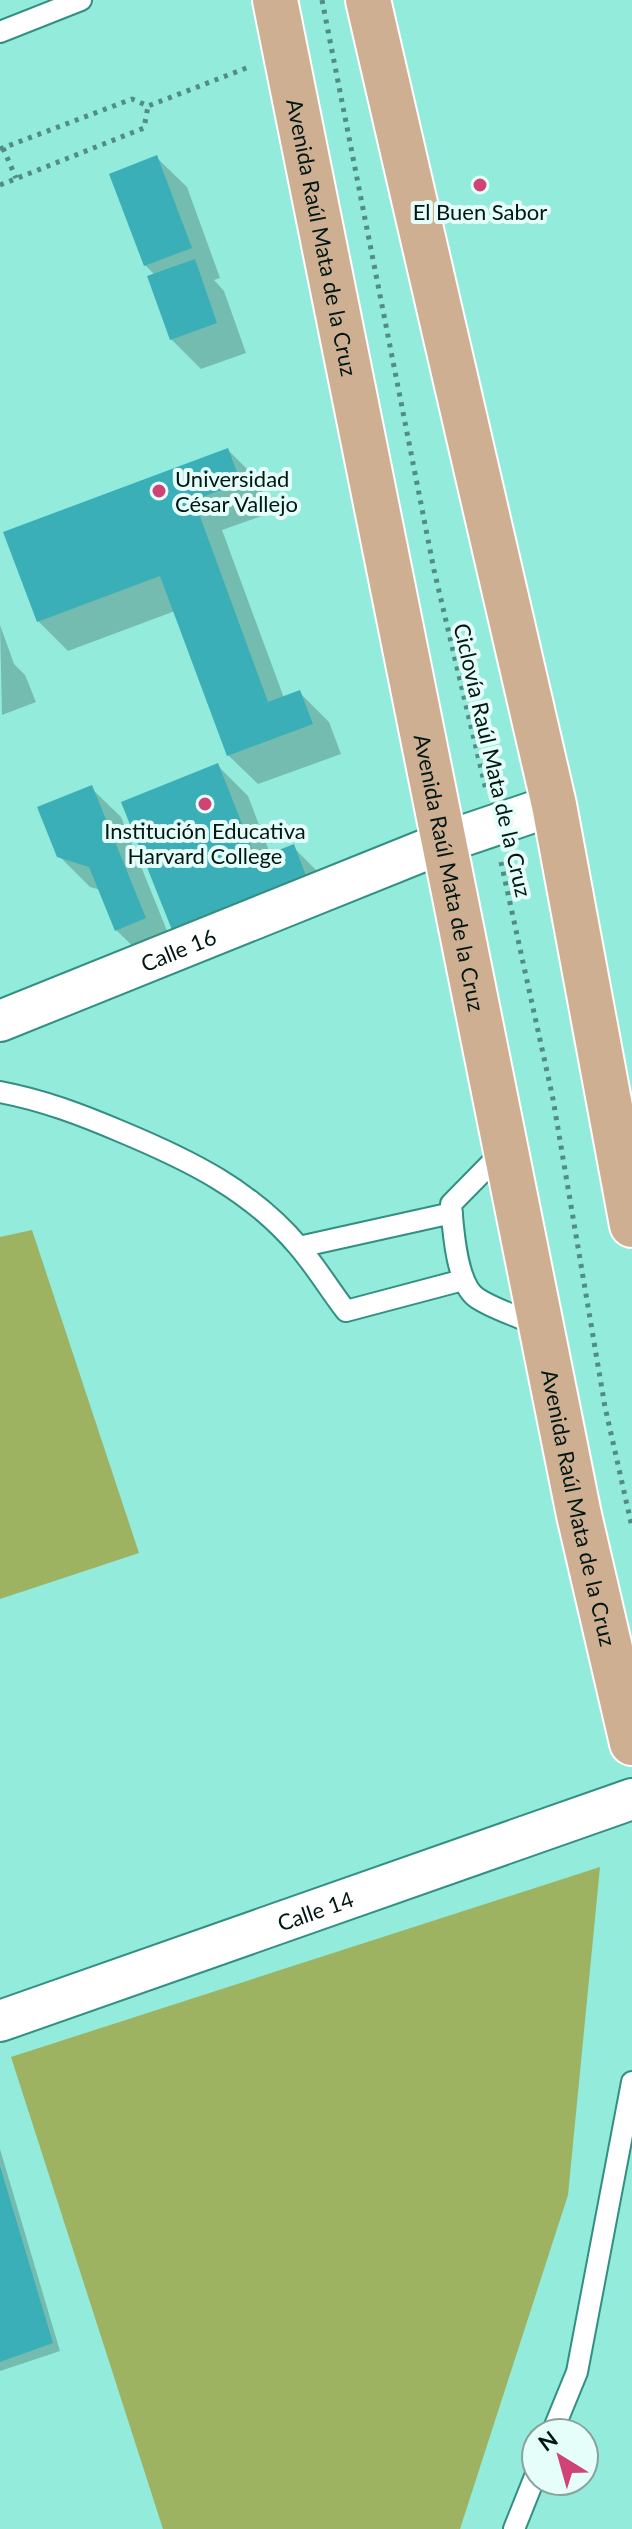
<svg xmlns="http://www.w3.org/2000/svg" width="632" height="2529" font-family="Lato,sans-serif">
  <style>
    .green { fill: #9db361 }
    .shadow { fill: #0003 }
    .building { fill: #3bafb7 }
    .lines { fill: none; stroke-linecap: round; stroke-linejoin: round }
    .service-casing { stroke: #338f81; stroke-width: 24 }
    .minor-casing { stroke: #338f81; stroke-width: 44 }
    .primary-casing { stroke: #fff; stroke-width: 48 }
    .path { stroke: #518d82; stroke-width: 5; stroke-dasharray: 4 6; stroke-linecap: butt }
    .service { stroke: #fff; stroke-width: 20 }
    .minor { stroke: #fff; stroke-width: 40 }
    .primary { stroke: #cfaf92; stroke-width: 44 }
    .poi-dot { fill: #cf4377; stroke: #e6fef9; stroke-width: 3 }
    .labels { text-anchor: middle; dominant-baseline: central; stroke-width: 8; stroke-linejoin: round; paint-order: stroke }
    .poi-label { font-size: 22px; fill: #001713; stroke: #e6fef9 }
    .street-label { font-size: 22px; fill: #001713; stroke: #e6fef9 }
  </style>
  <rect width="100%" height="100%" fill="#92ebdb"/>
  <path class="green" d="M 32,1230 L 139,1553 L 0,1599 L 0,1237 Z
    M 600,1867 L 568,2195 L 460,2529 L 163,2529 L 11,2057 Z"/>
  <path class="shadow" d="M 157,158 L 187,187 L 220,278 L 214,280 L 224,291 L 246,353 L 201,369 L 171,339 L 155,275 L 145,265 Z
    M 228,450 L 258,480 L 270,513 L 222,530 L 284,698 L 299,692 L 329,722 L 341,754 L 258,784 L 228,755 L 175,611 L 68,651 L 38,621 Z
    M 0,625 L 14,664 L 25,675 L 36,702 L 2,715 Z
    M 218,766 L 248,796 L 271,856 L 293,847 L 323,877 L 203,958 L 173,929 Z
    M 91,788 L 121,817 L 174,948 L 146,959 L 116,930 L 101,890 L 90,887 L 59,856 Z
    M 0,2149 L 60,2351 L 0,2371 Z"/>
  <path class="building" d="M 157,155 L 192,248 L 144,266 L 109,174 Z
    M 195,259 L 217,323 L 170,340 L 147,276 Z
    M 228,448 L 241,483 L 194,500 L 268,702 L 300,690 L 313,724 L 227,756 L 160,576 L 37,622 L 3,532 Z
    M 218,763 L 256,859 L 294,844 L 306,876 L 172,930 L 121,802 Z
    M 92,785 L 146,918 L 115,931 L 89,867 L 57,857 L 37,807 Z
    M 0,2166 L 53,2343 L 0,2362 Z"/>
  <g class="lines">
    <g class="service-casing">
      <path id="service" d="M 0,32 L 81,0
        M 0,1092 C 43,1100 82,1115 122,1132 C 189,1160 251,1190 299,1247 C 316,1267 330,1290 346,1311 L 463,1280
        M 506,1148 L 451,1204 C 453,1228 456,1284 477,1298 C 495,1310 520,1317 540,1326
        M 299,1247 L 452,1213
        M 552,2433 L 577,2372 L 632,2082
        M 514,2529 L 536,2474"/>
    </g>
    <g class="minor-casing">
      <g id="minor">
        <path id="s1" d="M 0,1021 L 445,842 L 554,805"/>
        <path id="s2" d="M 0,2021 L 632,1799"/>
      </g>
    </g>
    <g class="primary-casing">
      <g id="primary">
        <path id="s3" d="M 275,0 L 579,1515 L 632,1743"/>
        <path d="M 368,0 L 554,805 L 632,1225"/>
      </g>
    </g>
    <path class="path" d="M 322,0 L 434,570 L 486,790
      M 3,148 L 16,178
      M 0,149 L 132,99 L 148,106 L 249,67
      M 0,185 L 144,128 L 148,106
      M 501,862 L 553,1099 L 605,1407 L 632,1527"/>
    <use href="#service" class="service"/>
    <use href="#minor" class="minor"/>
    <use href="#primary" class="primary"/>
  </g>
  <g class="poi-dot">
    <circle cx="480" cy="185" r="8"/>
    <circle cx="159" cy="491" r="8"/>
    <circle cx="205" cy="804" r="8"/>
  </g>
  <g class="labels">
    <g class="poi-label">
      <text x="480" y="211">El Buen Sabor</text>
      <text x="175" y="478" text-anchor="start">Universidad<tspan x="175" dy="25">César Vallejo</tspan></text>
      <text x="205" y="830">Institución Educativa<tspan x="205" dy="25">Harvard College</tspan></text>
    </g>
    <g class="street-label">
      <text stroke="none"><textPath href="#s3" startOffset="242">Avenida Raúl Mata de la Cruz</textPath></text>
      <text transform="translate(493 760) rotate(77)">Ciclovía Raúl Mata de la Cruz</text>
      <text stroke="none"><textPath href="#s3" startOffset="890">Avenida Raúl Mata de la Cruz</textPath></text>
      <text stroke="none"><textPath href="#s1" startOffset="192">Calle 16</textPath></text>
      <text stroke="none"><textPath href="#s3" startOffset="1538">Avenida Raúl Mata de la Cruz</textPath></text>
      <text stroke="none"><textPath href="#s2" startOffset="334">Calle 14</textPath></text>
    </g>
  </g>
  <g transform="translate(560 2457) rotate(323)"><circle r="38" fill="#e6fef9" stroke="#8aa29d" stroke-width="2"/>
  <path d="M0-6L14 30L0 20L-14 30Z" fill="#cf4377"/>
  <text y="-12" font-size="22" font-weight="bold" text-anchor="middle" fill="#001713">N</text>
  </g>
</svg>
